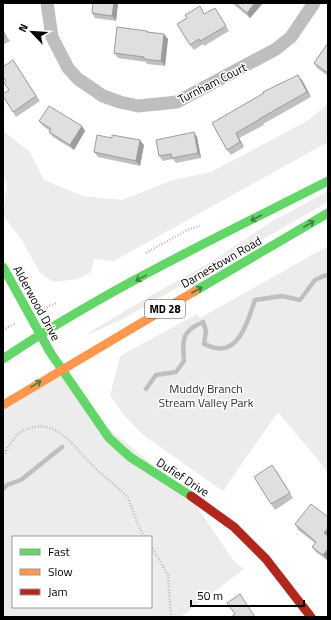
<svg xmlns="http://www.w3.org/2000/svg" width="331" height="620" font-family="'Titillium Web',sans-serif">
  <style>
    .green { fill: #ececec; fill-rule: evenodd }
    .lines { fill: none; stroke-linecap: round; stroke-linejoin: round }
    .stream { stroke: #bfbfbf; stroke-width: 4.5 }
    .path { stroke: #b9b9b9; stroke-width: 2.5; stroke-dasharray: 1 2; stroke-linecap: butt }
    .street { stroke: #bebebe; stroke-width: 13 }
    .fast { stroke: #63d668; stroke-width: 9 }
    .slow { stroke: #ff974d; stroke-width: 9 }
    .jam { stroke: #b3261e; stroke-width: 9 }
    .wall { fill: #c0c0c0 }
    .shaded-wall { fill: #9c9c9c }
    .building { fill: #dfdfdf; stroke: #9c9c9c }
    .oneway { stroke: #3b803e }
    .labels { text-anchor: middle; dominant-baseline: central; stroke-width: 3; stroke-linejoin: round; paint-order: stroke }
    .shield { fill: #fff; stroke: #4c4c4c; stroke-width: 1 }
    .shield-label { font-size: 11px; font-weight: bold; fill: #000 }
    .street-label { font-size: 12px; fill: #000; stroke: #fff }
    .park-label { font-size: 12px; fill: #333; stroke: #fff }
  </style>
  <rect width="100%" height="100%" fill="#fff"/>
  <path class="green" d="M 328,104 L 328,142 L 114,261 L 94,259 L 91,272 L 78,279 L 54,282 L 40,273 L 21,239 L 3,215 L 7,186 L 3,169 L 3,131 L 30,152 L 44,180 L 83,196 L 122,200 L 173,180 L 211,172 L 307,121 Z
    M 328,191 L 328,202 L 119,321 L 87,335 L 88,334 L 96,328 L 150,296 L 209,263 L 269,223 Z
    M 328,246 L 328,472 L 278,412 L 223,491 L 143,435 L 124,415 L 110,396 L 120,356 L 197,314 L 200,318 Z
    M 62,369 L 96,418 L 189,495 L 234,561 L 244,569 L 181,617 L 3,617 L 3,405 ZM 13,537 L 151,537 L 151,607 L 13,607 Z"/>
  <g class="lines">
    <path class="stream" d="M 146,389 L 156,375 L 176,372 L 184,361 C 182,339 182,331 203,322 L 206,331 L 204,344 C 208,345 212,348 216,348 C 240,353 249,317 255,300 L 282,296 L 300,300 L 315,280 L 326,275 L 328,276
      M 3,489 L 7,485 L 21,480 L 62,447"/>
    <path class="path" d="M 146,253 L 189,229 L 200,226
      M 44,309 L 56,303
      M 3,330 L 16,323
      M 3,456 C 7,449 11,441 17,435 C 20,432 26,429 30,428 C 59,419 76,450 94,467 C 100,473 125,493 128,498 C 134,512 136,524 145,537
      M 151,546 L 168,575 L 171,617"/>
    <path class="street" d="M 47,3 L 52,37 L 68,68 L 78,79 L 103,96 L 120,102 L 138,106 L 177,102 L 276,49 L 291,37 L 314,3"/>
    <path class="fast" d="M 3,267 L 50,352 L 109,438 L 130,457 L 191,496
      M 195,291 L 328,213
      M 3,359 C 105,290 218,237 328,181"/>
    <path class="slow" d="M 3,405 L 195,291"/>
    <path class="jam" d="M 191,496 L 234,527 L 266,559 L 311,617"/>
  </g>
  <path class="wall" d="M 118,3 L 116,21 L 95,18 L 92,13 Z
    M 232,3 L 263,3 L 250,18 Z
    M 215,8 L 229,31 L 204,46 L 203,44 L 194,50 L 190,45 L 205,14 Z
    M 3,31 L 10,41 L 3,45 Z
    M 147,31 L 148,32 L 168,39 L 165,66 L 147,64 L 146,62 L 118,58 L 114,53 Z
    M 328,43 L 328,76 L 317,68 L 314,63 Z
    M 13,60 L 40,101 L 16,117 L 13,112 L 9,90 L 6,81 Z
    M 302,80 L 311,97 L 263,124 L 264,125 L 239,138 L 244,147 L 231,155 L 227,150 L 212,123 Z
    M 39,121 L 85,131 L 74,150 L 53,137 L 49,132 L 50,131 L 43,126 Z
    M 197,137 L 201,158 L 176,163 L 173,159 L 163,161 L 159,156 Z
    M 144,145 L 140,166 L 98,157 L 94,152 Z
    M 276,470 L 293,498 L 275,510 L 271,504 Z
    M 328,517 L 328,559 L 327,560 L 316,552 L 312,547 L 315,543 L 298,530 L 295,524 Z"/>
  <path class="shaded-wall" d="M 114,3 L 118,3 L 116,21 L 112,16 Z
    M 255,3 L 263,3 L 250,18 L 247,13 Z
    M 164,34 L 168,39 L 165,66 L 161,61 Z
    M 298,75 L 302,80 L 311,97 L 307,92 Z
    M 82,126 L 85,131 L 74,150 L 70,145 Z
    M 194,132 L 197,137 L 201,158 L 198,153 Z
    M 236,133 L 239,138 L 244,147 L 240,142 Z
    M 140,140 L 144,145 L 140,166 L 136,161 Z
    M 328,528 L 328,538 L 324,533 Z
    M 328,549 L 328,559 L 327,560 L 323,555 Z"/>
  <path class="building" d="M 93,3 L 114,3 L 112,16 L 92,13 Z
    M 235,3 L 255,3 L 247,13 Z
    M 200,6 L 204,14 L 215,8 L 226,26 L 200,41 L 199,39 L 190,45 L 177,24 L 187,18 L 185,15 Z
    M 117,27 L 147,31 L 147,32 L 164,34 L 161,61 L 144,59 L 144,57 L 114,53 Z
    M 3,31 L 6,36 L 3,38 Z
    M 328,43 L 328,73 L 314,63 Z
    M 13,60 L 36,96 L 13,112 L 3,96 L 3,94 L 9,90 L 4,83 L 6,81 L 3,77 L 3,67 Z
    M 298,75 L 307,92 L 259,119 L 260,119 L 236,133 L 240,142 L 227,150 L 212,123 L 264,93 L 263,92 Z
    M 49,106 L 82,126 L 70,145 L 49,132 L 51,129 L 39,121 Z
    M 194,132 L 198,153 L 172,158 L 171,154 L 159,156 L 156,140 Z
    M 97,135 L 112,138 L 112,135 L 140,140 L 136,161 L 94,152 Z
    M 272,465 L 290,493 L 271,504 L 254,477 Z
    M 311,504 L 328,517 L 328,528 L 324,533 L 328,536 L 328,549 L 323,555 L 312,547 L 316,542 L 295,524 Z
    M 240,594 L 255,617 L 231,617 L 235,614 L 227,603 Z"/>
  <defs><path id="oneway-shaft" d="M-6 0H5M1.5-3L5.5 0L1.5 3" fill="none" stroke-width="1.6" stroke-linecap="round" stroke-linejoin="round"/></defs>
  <g class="oneway">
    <use href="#oneway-shaft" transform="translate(256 218) rotate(153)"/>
    <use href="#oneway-shaft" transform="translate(309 224) rotate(-30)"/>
    <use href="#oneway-shaft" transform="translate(141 278) rotate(151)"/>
    <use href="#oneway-shaft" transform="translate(197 290) rotate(-30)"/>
    <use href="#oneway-shaft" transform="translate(36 384) rotate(-31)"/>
  </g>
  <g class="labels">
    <rect class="shield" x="145" y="300" width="40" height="18" rx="3"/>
    <g class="shield-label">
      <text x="165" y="309">MD 28</text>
    </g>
    <g class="street-label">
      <text transform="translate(212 83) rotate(-27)">Turnham Court</text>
      <text transform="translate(221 262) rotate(-30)">Darnestown Road</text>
      <text transform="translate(37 303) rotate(61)">Alderwood Drive</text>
      <text transform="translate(183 477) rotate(33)">Dufief Drive</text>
    </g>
    <g class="park-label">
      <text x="206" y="388">Muddy Branch<tspan x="206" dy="14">Stream Valley Park</tspan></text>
    </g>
  </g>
  <rect width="331" height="620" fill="none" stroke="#000000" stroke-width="8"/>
  <rect x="12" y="536" width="140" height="72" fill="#ffffff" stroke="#999999"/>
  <rect x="20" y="549" width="20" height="6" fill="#63d668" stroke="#999999"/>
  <text x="48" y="556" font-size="12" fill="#000000">Fast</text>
  <rect x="20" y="569" width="20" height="6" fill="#ff974d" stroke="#999999"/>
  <text x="48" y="576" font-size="12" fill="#000000">Slow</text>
  <rect x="20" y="589" width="20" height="6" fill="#b3261e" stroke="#999999"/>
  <text x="48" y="596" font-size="12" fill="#000000">Jam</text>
  <g transform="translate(32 32) rotate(295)" stroke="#ffffff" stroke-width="3" paint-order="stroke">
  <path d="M0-3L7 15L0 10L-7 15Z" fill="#000000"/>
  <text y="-6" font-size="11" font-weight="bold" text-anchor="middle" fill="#000000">N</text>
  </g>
  <path d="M191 600v6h113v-6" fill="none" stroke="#000000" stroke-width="2"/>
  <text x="197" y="600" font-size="12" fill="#000000" stroke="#ffffff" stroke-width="3" paint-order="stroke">50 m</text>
</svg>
